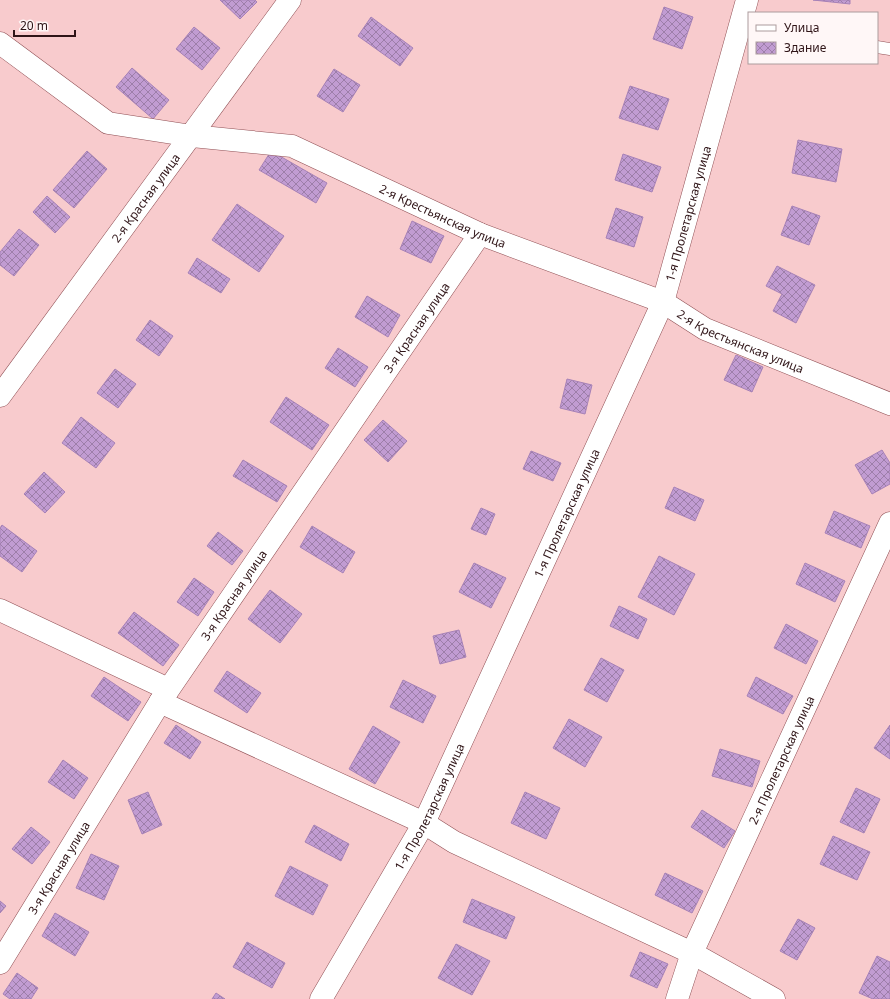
<svg xmlns="http://www.w3.org/2000/svg" width="890" height="999" font-family="'Noto Sans',sans-serif">
  <style>
    .building { fill: url(#building-cross-hatch); stroke: #a782b7 }
    .lines { fill: none; stroke-linecap: round; stroke-linejoin: round }
    .lane-casing { stroke: #905055; stroke-width: 13 }
    .street-casing { stroke: #905055; stroke-width: 23 }
    .lane { stroke: #fff; stroke-width: 12 }
    .street { stroke: #fff; stroke-width: 22 }
    .labels { text-anchor: middle; dominant-baseline: central; stroke-width: 4; stroke-linejoin: round; paint-order: stroke }
    .street-label { font-size: 12px; fill: #2f1417; stroke: #fff7f7 }
  </style>
  <defs>
    <pattern id="building-cross-hatch" width="8" height="8" patternUnits="userSpaceOnUse"><rect width="8" height="8" fill="#c19cd2"/><path d="M0 0l8 8M0 8l8-8" fill="none" stroke="#9d7ea9"/></pattern>
  </defs>
  <rect width="100%" height="100%" fill="#f8cbcd"/>
  <path class="building" d="M 220,0 L 255,0 L 257,2 L 240,19 Z
    M 813,0 L 850,0 L 850,4 Z
    M 664,7 L 693,17 L 682,49 L 653,39 Z
    M 371,17 L 413,48 L 400,66 L 358,36 Z
    M 194,27 L 220,48 L 202,70 L 176,49 Z
    M 132,68 L 169,100 L 153,119 L 116,87 Z
    M 334,69 L 360,85 L 343,112 L 317,96 Z
    M 630,86 L 669,99 L 658,130 L 619,118 Z
    M 798,140 L 842,149 L 836,182 L 792,173 Z
    M 87,151 L 107,169 L 74,208 L 53,190 Z
    M 271,151 L 327,183 L 316,203 L 259,170 Z
    M 623,154 L 661,167 L 652,192 L 615,180 Z
    M 47,196 L 70,217 L 55,233 L 33,212 Z
    M 237,204 L 284,236 L 259,272 L 212,240 Z
    M 792,206 L 820,216 L 809,245 L 781,235 Z
    M 616,208 L 643,217 L 634,247 L 606,238 Z
    M 412,221 L 444,236 L 431,263 L 400,249 Z
    M 19,229 L 39,245 L 14,276 L 0,265 L 0,252 Z
    M 197,258 L 230,279 L 221,293 L 188,273 Z
    M 777,266 L 815,285 L 796,323 L 773,311 L 782,294 L 766,286 Z
    M 367,296 L 400,315 L 388,337 L 355,317 Z
    M 150,320 L 173,336 L 159,356 L 136,340 Z
    M 338,348 L 368,367 L 355,387 L 325,368 Z
    M 736,355 L 763,367 L 752,392 L 724,380 Z
    M 115,369 L 136,384 L 118,408 L 97,393 Z
    M 567,379 L 592,385 L 585,414 L 560,408 Z
    M 286,397 L 329,425 L 312,450 L 270,422 Z
    M 81,417 L 115,443 L 96,468 L 62,443 Z
    M 383,420 L 407,441 L 388,462 L 364,440 Z
    M 882,450 L 890,463 L 890,484 L 872,494 L 855,465 Z
    M 531,451 L 561,463 L 553,481 L 523,469 Z
    M 243,460 L 287,486 L 277,502 L 233,476 Z
    M 44,472 L 65,492 L 45,513 L 24,494 Z
    M 674,487 L 704,500 L 695,521 L 665,508 Z
    M 481,508 L 495,514 L 486,535 L 471,529 Z
    M 834,511 L 870,526 L 861,548 L 825,533 Z
    M 2,525 L 37,551 L 22,572 L 0,556 L 0,528 Z
    M 312,526 L 355,552 L 343,573 L 300,547 Z
    M 218,532 L 243,551 L 232,565 L 207,546 Z
    M 659,556 L 695,574 L 674,615 L 638,597 Z
    M 474,563 L 506,578 L 491,608 L 459,592 Z
    M 805,563 L 845,581 L 835,602 L 796,584 Z
    M 194,578 L 214,592 L 198,616 L 177,602 Z
    M 270,590 L 302,614 L 280,643 L 248,619 Z
    M 619,606 L 647,619 L 638,639 L 610,626 Z
    M 134,612 L 179,645 L 163,666 L 118,633 Z
    M 786,624 L 818,641 L 806,664 L 774,648 Z
    M 459,630 L 466,657 L 440,664 L 433,636 Z
    M 601,658 L 624,670 L 607,702 L 584,690 Z
    M 227,671 L 261,693 L 247,713 L 214,691 Z
    M 104,677 L 141,702 L 128,721 L 91,696 Z
    M 756,677 L 793,696 L 783,714 L 747,696 Z
    M 403,680 L 436,696 L 423,723 L 390,707 Z
    M 569,719 L 602,737 L 585,767 L 553,748 Z
    M 176,725 L 201,742 L 190,759 L 164,743 Z
    M 890,725 L 890,759 L 874,748 Z
    M 373,726 L 400,742 L 375,784 L 349,769 Z
    M 720,749 L 760,761 L 752,787 L 712,776 Z
    M 63,760 L 88,778 L 74,799 L 48,782 Z
    M 856,788 L 880,799 L 864,833 L 840,822 Z
    M 148,792 L 162,825 L 142,834 L 128,800 Z
    M 525,792 L 560,808 L 546,839 L 511,823 Z
    M 702,810 L 735,831 L 724,848 L 691,827 Z
    M 314,825 L 349,844 L 341,861 L 305,842 Z
    M 31,827 L 50,842 L 32,864 L 12,849 Z
    M 833,836 L 870,852 L 857,880 L 820,864 Z
    M 91,854 L 119,866 L 104,900 L 76,888 Z
    M 290,866 L 328,885 L 313,915 L 275,896 Z
    M 665,873 L 703,891 L 692,913 L 655,895 Z
    M 472,899 L 515,917 L 506,939 L 463,922 Z
    M 0,901 L 6,906 L 0,913 Z
    M 55,913 L 89,932 L 75,956 L 42,936 Z
    M 798,919 L 815,928 L 797,960 L 780,951 Z
    M 247,942 L 285,963 L 272,988 L 233,967 Z
    M 456,944 L 490,961 L 472,995 L 438,978 Z
    M 640,952 L 668,964 L 657,988 L 630,976 Z
    M 877,956 L 890,962 L 890,999 L 873,999 L 859,993 Z
    M 17,973 L 38,988 L 31,999 L 10,999 L 3,994 Z
    M 216,993 L 225,999 L 212,999 Z"/>
  <g class="lines">
    <g class="lane-casing">
      <path id="lane" d="M 877,47 L 890,49"/>
    </g>
    <g class="street-casing">
      <g id="street">
        <path id="s1" d="M 0,43 L 108,123 L 192,136 L 292,146 L 480,234 L 663,302 L 705,329 L 890,404"/>
        <path id="s2" d="M 0,396 L 290,0"/>
        <path d="M 0,610 L 168,689"/>
        <path d="M 160,702 L 424,823 L 454,842 L 692,953 L 774,999"/>
        <path id="s3" d="M 0,963 L 160,702 L 480,234"/>
        <path id="s4" d="M 321,999 L 424,823 L 663,302 L 747,0"/>
        <path id="s5" d="M 677,999 L 692,953 L 890,523"/>
      </g>
    </g>
    <use href="#lane" class="lane"/>
    <use href="#street" class="street"/>
  </g>
  <g class="labels">
    <g class="street-label">
      <text stroke="none"><textPath href="#s2" startOffset="246">2-я Красная улица</textPath></text>
      <text stroke="none"><textPath href="#s4" startOffset="869">1-я Пролетарская улица</textPath></text>
      <text stroke="none"><textPath href="#s1" startOffset="486">2-я Крестьянская улица</textPath></text>
      <text stroke="none"><textPath href="#s3" startOffset="760">3-я Красная улица</textPath></text>
      <text stroke="none"><textPath href="#s1" startOffset="810">2-я Крестьянская улица</textPath></text>
      <text stroke="none"><textPath href="#s4" startOffset="545">1-я Пролетарская улица</textPath></text>
      <text stroke="none"><textPath href="#s3" startOffset="436">3-я Красная улица</textPath></text>
      <text stroke="none"><textPath href="#s5" startOffset="261">2-я Пролетарская улица</textPath></text>
      <text stroke="none"><textPath href="#s4" startOffset="221">1-я Пролетарская улица</textPath></text>
      <text stroke="none"><textPath href="#s3" startOffset="112">3-я Красная улица</textPath></text>
    </g>
  </g>
  <rect x="748" y="12" width="130" height="52" fill="#fff7f7" stroke="#ac9c9d"/>
  <rect x="756" y="25" width="20" height="6" fill="#ffffff" stroke="#ac9c9d"/>
  <text x="784" y="32" font-size="12" fill="#2f1417">Улица</text>
  <rect x="756" y="42" width="20" height="12" fill="url(#building-cross-hatch)" stroke="#ac9c9d"/>
  <text x="784" y="52" font-size="12" fill="#2f1417">Здание</text>
  <path d="M14 30v6h61v-6" fill="none" stroke="#2f1417" stroke-width="2"/>
  <text x="20" y="30" font-size="12" fill="#2f1417" stroke="#fff7f7" stroke-width="3" paint-order="stroke">20 m</text>
</svg>
